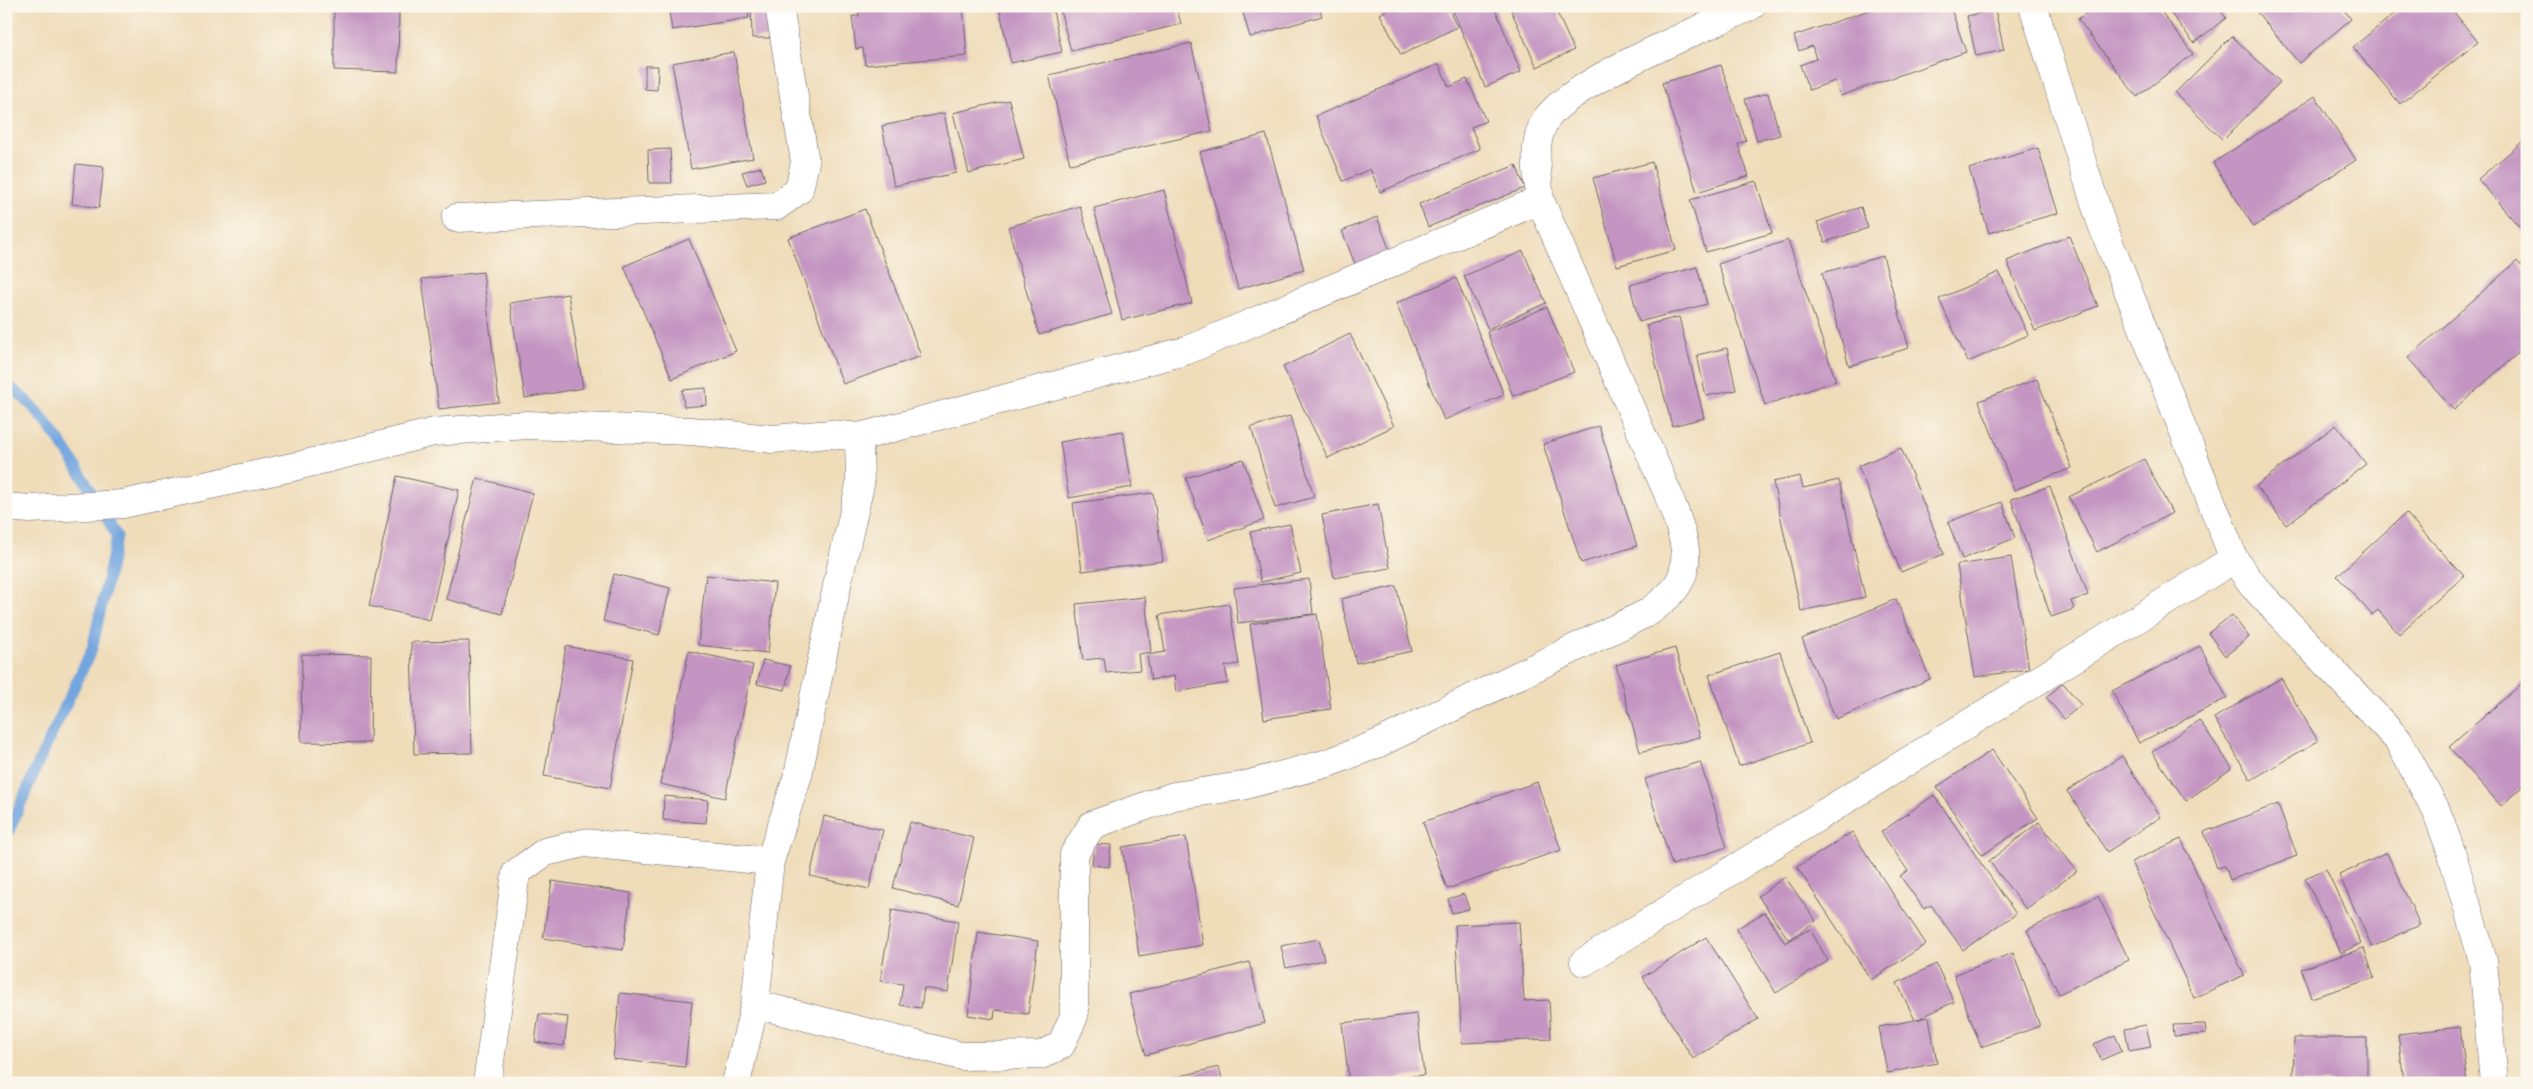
<svg xmlns="http://www.w3.org/2000/svg" width="2533" height="1089" font-family="'Gentium Book Plus',serif">
  <style>
    .lines { fill: none; stroke-linecap: round; stroke-linejoin: round }
    .stream { stroke: #73a5de; stroke-width: 11 }
    .building { fill: #c495c2 }
    .minor-casing { stroke: #6a6367; stroke-width: 29 }
    .minor { stroke: #fff; stroke-width: 28 }
  </style>
  <rect width="100%" height="100%" fill="#fbf7ec"/>
  <filter id="ink" filterUnits="userSpaceOnUse"><feTurbulence type="fractalNoise" baseFrequency=".02" numOctaves="2"/><feDisplacementMap in="SourceGraphic" scale="10" xChannelSelector="R" yChannelSelector="G"/><feConvolveMatrix kernelMatrix="1 2 1 2 8 2 1 2 1" color-interpolation-filters="sRGB"/></filter>
  <filter id="wash" filterUnits="userSpaceOnUse"><feTurbulence type="fractalNoise" baseFrequency=".0096" numOctaves="4" result="noise"/><feDisplacementMap in="SourceGraphic" scale="20" xChannelSelector="R" yChannelSelector="G"/><feGaussianBlur stdDeviation="1.12" result="paint"/><feColorMatrix in="noise" values="0 0 0 0 0 0 0 0 0 0 0 0 0 0 0 0 0 1.4 0 .05"/><feComposite in="paint" operator="in"/></filter>
  <g filter="url(#wash)">
    <rect width="100%" height="100%" fill="#efdcb9"/>
    <g class="lines">
      <path class="stream" d="M 6,384 C 52,414 89,489 117,536 L 92,649 L 36,768 L 6,838"/>
    </g>
    <g id="blocks">
      <path class="building" d="M 668,6 L 747,6 L 749,18 L 672,30 Z
        M 751,6 L 768,6 L 770,38 L 752,38 Z
        M 858,6 L 963,6 L 967,56 L 865,65 L 863,48 L 856,49 L 852,16 L 859,16 Z
        M 999,6 L 1052,6 L 1062,52 L 1011,63 Z
        M 1059,6 L 1176,6 L 1181,24 L 1071,51 Z
        M 1241,6 L 1319,6 L 1322,16 L 1250,37 Z
        M 1395,6 L 1447,6 L 1457,27 L 1401,55 L 1380,14 Z
        M 1451,6 L 1494,6 L 1521,72 L 1485,87 Z
        M 1509,6 L 1554,6 L 1574,50 L 1537,67 Z
        M 1881,6 L 1950,6 L 1966,52 L 1840,96 L 1835,81 L 1809,90 L 1800,65 L 1816,59 L 1812,46 L 1799,51 L 1794,36 Z
        M 2095,6 L 2157,6 L 2193,54 L 2137,97 L 2078,19 Z
        M 2165,6 L 2217,6 L 2226,18 L 2194,43 Z
        M 2252,6 L 2341,6 L 2351,19 L 2299,63 Z
        M 2404,6 L 2449,6 L 2478,42 L 2400,104 L 2353,47 Z
        M 334,8 L 399,9 L 398,72 L 334,70 Z
        M 1995,10 L 2004,50 L 1976,56 L 1967,16 Z
        M 2232,36 L 2280,82 L 2223,140 L 2175,93 Z
        M 1191,43 L 1212,131 L 1070,164 L 1049,75 Z
        M 734,52 L 753,158 L 691,169 L 672,63 Z
        M 1439,64 L 1449,87 L 1467,79 L 1486,121 L 1471,127 L 1480,149 L 1380,192 L 1370,169 L 1343,181 L 1316,116 Z
        M 1721,65 L 1746,141 L 1738,144 L 1749,176 L 1697,192 L 1662,83 Z
        M 645,66 L 658,66 L 657,90 L 645,89 Z
        M 1768,93 L 1780,135 L 1757,141 L 1745,99 Z
        M 2315,96 L 2356,160 L 2254,227 L 2213,163 Z
        M 1009,100 L 1024,159 L 969,173 L 953,113 Z
        M 944,113 L 956,173 L 894,186 L 882,126 Z
        M 1266,134 L 1304,270 L 1238,289 L 1200,152 Z
        M 2527,138 L 2527,236 L 2478,179 Z
        M 2038,148 L 2058,213 L 1989,233 L 1969,169 Z
        M 670,149 L 672,183 L 649,183 L 648,150 Z
        M 1652,162 L 1676,250 L 1617,266 L 1593,178 Z
        M 76,164 L 104,167 L 99,208 L 72,204 Z
        M 1516,165 L 1525,188 L 1428,227 L 1419,204 Z
        M 761,167 L 765,180 L 747,185 L 742,172 Z
        M 1756,181 L 1772,233 L 1706,252 L 1690,200 Z
        M 1164,190 L 1192,303 L 1122,320 L 1094,208 Z
        M 1080,206 L 1112,314 L 1039,335 L 1008,227 Z
        M 1861,207 L 1868,228 L 1825,242 L 1817,222 Z
        M 865,209 L 921,356 L 843,384 L 788,238 Z
        M 1377,217 L 1392,256 L 1357,269 L 1342,231 Z
        M 2069,236 L 2098,306 L 2035,331 L 2007,261 Z
        M 689,239 L 736,351 L 672,379 L 624,266 Z
        M 1788,240 L 1836,381 L 1765,405 L 1718,264 Z
        M 1523,251 L 1546,303 L 1488,329 L 1464,276 Z
        M 1883,256 L 1909,348 L 1849,366 L 1822,273 Z
        M 2517,261 L 2527,272 L 2527,345 L 2454,410 L 2408,358 Z
        M 1697,267 L 1707,304 L 1639,322 L 1630,285 Z
        M 483,272 L 499,402 L 439,409 L 422,279 Z
        M 1999,272 L 2028,335 L 1968,362 L 1939,299 Z
        M 1456,278 L 1504,395 L 1444,420 L 1396,303 Z
        M 568,294 L 583,388 L 525,398 L 510,303 Z
        M 1547,307 L 1574,372 L 1513,396 L 1487,332 Z
        M 1679,317 L 1704,418 L 1672,426 L 1646,325 Z
        M 1350,334 L 1394,426 L 1328,458 L 1283,367 Z
        M 1727,348 L 1736,390 L 1706,396 L 1697,355 Z
        M 2037,379 L 2072,468 L 2014,490 L 1979,401 Z
        M 706,388 L 707,405 L 684,407 L 682,390 Z
        M 1290,416 L 1314,497 L 1275,508 L 1251,427 Z
        M 2336,425 L 2366,464 L 2286,525 L 2256,486 Z
        M 1599,426 L 1637,546 L 1581,563 L 1543,444 Z
        M 1123,431 L 1132,487 L 1069,498 L 1060,442 Z
        M 1901,448 L 1944,554 L 1901,572 L 1858,466 Z
        M 1243,459 L 1264,520 L 1208,540 L 1186,478 Z
        M 2144,459 L 2172,513 L 2097,552 L 2069,497 Z
        M 397,476 L 459,490 L 430,620 L 369,606 Z
        M 1800,476 L 1803,488 L 1839,480 L 1865,597 L 1801,611 L 1773,482 Z
        M 477,478 L 533,493 L 502,614 L 446,599 Z
        M 2050,486 L 2088,595 L 2071,601 L 2074,609 L 2051,617 L 2011,499 Z
        M 1153,493 L 1163,561 L 1082,571 L 1073,503 Z
        M 2002,502 L 2015,538 L 1962,559 L 1948,522 Z
        M 1378,504 L 1390,568 L 1334,578 L 1322,515 Z
        M 2406,513 L 2464,576 L 2399,634 L 2378,610 L 2372,615 L 2337,576 Z
        M 1290,524 L 1301,573 L 1261,582 L 1250,532 Z
        M 2011,557 L 2029,669 L 1975,677 L 1957,565 Z
        M 614,574 L 670,588 L 659,635 L 603,621 Z
        M 706,575 L 775,583 L 768,653 L 698,645 Z
        M 1309,579 L 1313,614 L 1238,623 L 1234,588 Z
        M 1396,586 L 1412,651 L 1356,663 L 1341,599 Z
        M 1145,597 L 1151,652 L 1138,654 L 1140,670 L 1106,673 L 1104,658 L 1083,660 L 1076,604 Z
        M 1896,599 L 1930,679 L 1836,719 L 1802,639 Z
        M 1229,604 L 1239,664 L 1225,666 L 1228,683 L 1176,692 L 1174,676 L 1151,680 L 1147,655 L 1165,652 L 1159,615 Z
        M 1317,614 L 1331,709 L 1264,719 L 1250,624 Z
        M 2232,615 L 2249,637 L 2225,656 L 2208,633 Z
        M 469,641 L 472,753 L 414,754 L 411,642 Z
        M 566,646 L 633,659 L 610,788 L 544,776 Z
        M 2200,646 L 2227,698 L 2139,743 L 2112,691 Z
        M 1675,648 L 1700,737 L 1640,752 L 1616,665 Z
        M 689,651 L 753,665 L 725,798 L 660,784 Z
        M 1780,652 L 1810,743 L 1739,766 L 1709,675 Z
        M 302,654 L 371,655 L 370,743 L 301,742 Z
        M 763,660 L 790,666 L 785,690 L 757,684 Z
        M 2281,678 L 2318,741 L 2251,780 L 2214,718 Z
        M 2527,679 L 2527,782 L 2501,806 L 2449,747 Z
        M 2063,683 L 2081,705 L 2064,719 L 2046,697 Z
        M 2199,720 L 2232,768 L 2186,801 L 2152,752 Z
        M 1992,750 L 2038,818 L 1982,855 L 1937,787 Z
        M 2122,756 L 2161,817 L 2107,852 L 2067,791 Z
        M 1700,762 L 1727,847 L 1672,865 L 1645,779 Z
        M 1537,782 L 1561,850 L 1447,889 L 1423,822 Z
        M 1934,795 L 2016,914 L 1963,950 L 1931,905 L 1924,909 L 1900,876 L 1908,871 L 1881,832 Z
        M 664,796 L 708,800 L 706,823 L 663,820 Z
        M 2278,804 L 2297,856 L 2230,880 L 2225,866 L 2217,868 L 2204,832 Z
        M 824,816 L 883,830 L 869,889 L 810,876 Z
        M 910,822 L 974,838 L 958,905 L 893,888 Z
        M 2039,822 L 2077,871 L 2026,909 L 1989,861 Z
        M 1852,832 L 1926,944 L 1871,980 L 1797,867 Z
        M 1186,837 L 1203,945 L 1139,956 L 1122,847 Z
        M 2181,839 L 2244,975 L 2194,998 L 2131,862 Z
        M 1094,844 L 1111,845 L 1109,867 L 1092,865 Z
        M 2387,853 L 2420,925 L 2372,947 L 2339,875 Z
        M 2326,869 L 2361,943 L 2341,953 L 2305,878 Z
        M 1785,877 L 1816,921 L 1789,940 L 1758,896 Z
        M 552,881 L 631,893 L 623,950 L 543,938 Z
        M 1464,894 L 1469,909 L 1452,913 L 1448,899 Z
        M 2098,896 L 2129,960 L 2059,994 L 2027,930 Z
        M 892,910 L 958,921 L 948,992 L 924,988 L 921,1008 L 900,1005 L 903,984 L 880,981 Z
        M 1765,912 L 1785,943 L 1810,929 L 1828,961 L 1776,993 L 1736,929 Z
        M 1519,922 L 1524,1001 L 1549,1000 L 1551,1039 L 1462,1043 L 1455,925 Z
        M 978,932 L 1038,941 L 1028,1014 L 995,1010 L 994,1019 L 968,1015 Z
        M 1706,937 L 1758,1019 L 1693,1059 L 1643,977 Z
        M 1319,939 L 1324,960 L 1286,968 L 1281,946 Z
        M 2364,948 L 2374,978 L 2311,998 L 2301,969 Z
        M 2013,953 L 2040,1026 L 1981,1047 L 1954,975 Z
        M 1249,962 L 1265,1023 L 1146,1055 L 1129,994 Z
        M 1936,964 L 1954,1002 L 1916,1020 L 1929,1017 L 1937,1063 L 1887,1073 L 1879,1027 L 1915,1020 L 1897,983 Z
        M 620,993 L 692,1001 L 685,1067 L 613,1059 Z
        M 539,1014 L 568,1017 L 564,1046 L 535,1042 Z
        M 1417,1014 L 1424,1075 L 1349,1083 L 1342,1023 Z
        M 2205,1024 L 2206,1034 L 2174,1036 L 2173,1025 Z
        M 2146,1025 L 2151,1047 L 2129,1051 L 2125,1029 Z
        M 2460,1027 L 2467,1083 L 2404,1083 L 2398,1034 Z
        M 2115,1035 L 2122,1051 L 2101,1060 L 2094,1044 Z
        M 2294,1038 L 2367,1038 L 2367,1083 L 2293,1083 Z
        M 1219,1067 L 1223,1083 L 1155,1083 L 1155,1082 Z"/>
    </g>
  </g>
  <g filter="url(#ink)">
    <use href="#blocks" fill-opacity="0" stroke="#6a6367" stroke-width="1"/>
    <g class="lines">
      <g class="minor-casing">
        <path id="minor" d="M 2033,6 L 2101,222 L 2234,559 L 2255,588 L 2398,740 L 2436,810 L 2451,851 L 2483,961 L 2494,1083
          M 456,218 L 777,206 L 799,190 L 805,162 L 779,6
          M 6,507 L 30,509 L 123,504 L 297,466 L 434,432 L 527,425 L 691,431 L 773,439 L 830,434 L 859,437
          M 1584,962 L 2234,559
          M 755,1004 L 961,1056 L 1041,1055 L 1061,1045 L 1074,1016 L 1074,854 L 1092,825 L 1174,796 L 1242,786 L 1328,763 L 1377,744 L 1649,612 C 1657,605 1666,599 1673,591 C 1698,562 1679,525 1668,494 L 1540,200 C 1538,174 1531,145 1545,121 C 1568,82 1705,28 1751,6
          M 487,1083 L 516,873 L 545,852 L 584,843 L 770,861
          M 736,1083 L 755,1004 L 770,861 L 798,775 L 839,576 L 860,485 L 859,437 L 1185,351 L 1540,200"/>
      </g>
      <use href="#minor" class="minor"/>
    </g>
  </g>
  <rect width="2533" height="1089" fill="none" stroke="#fbf7ec" stroke-width="25"/>
</svg>
